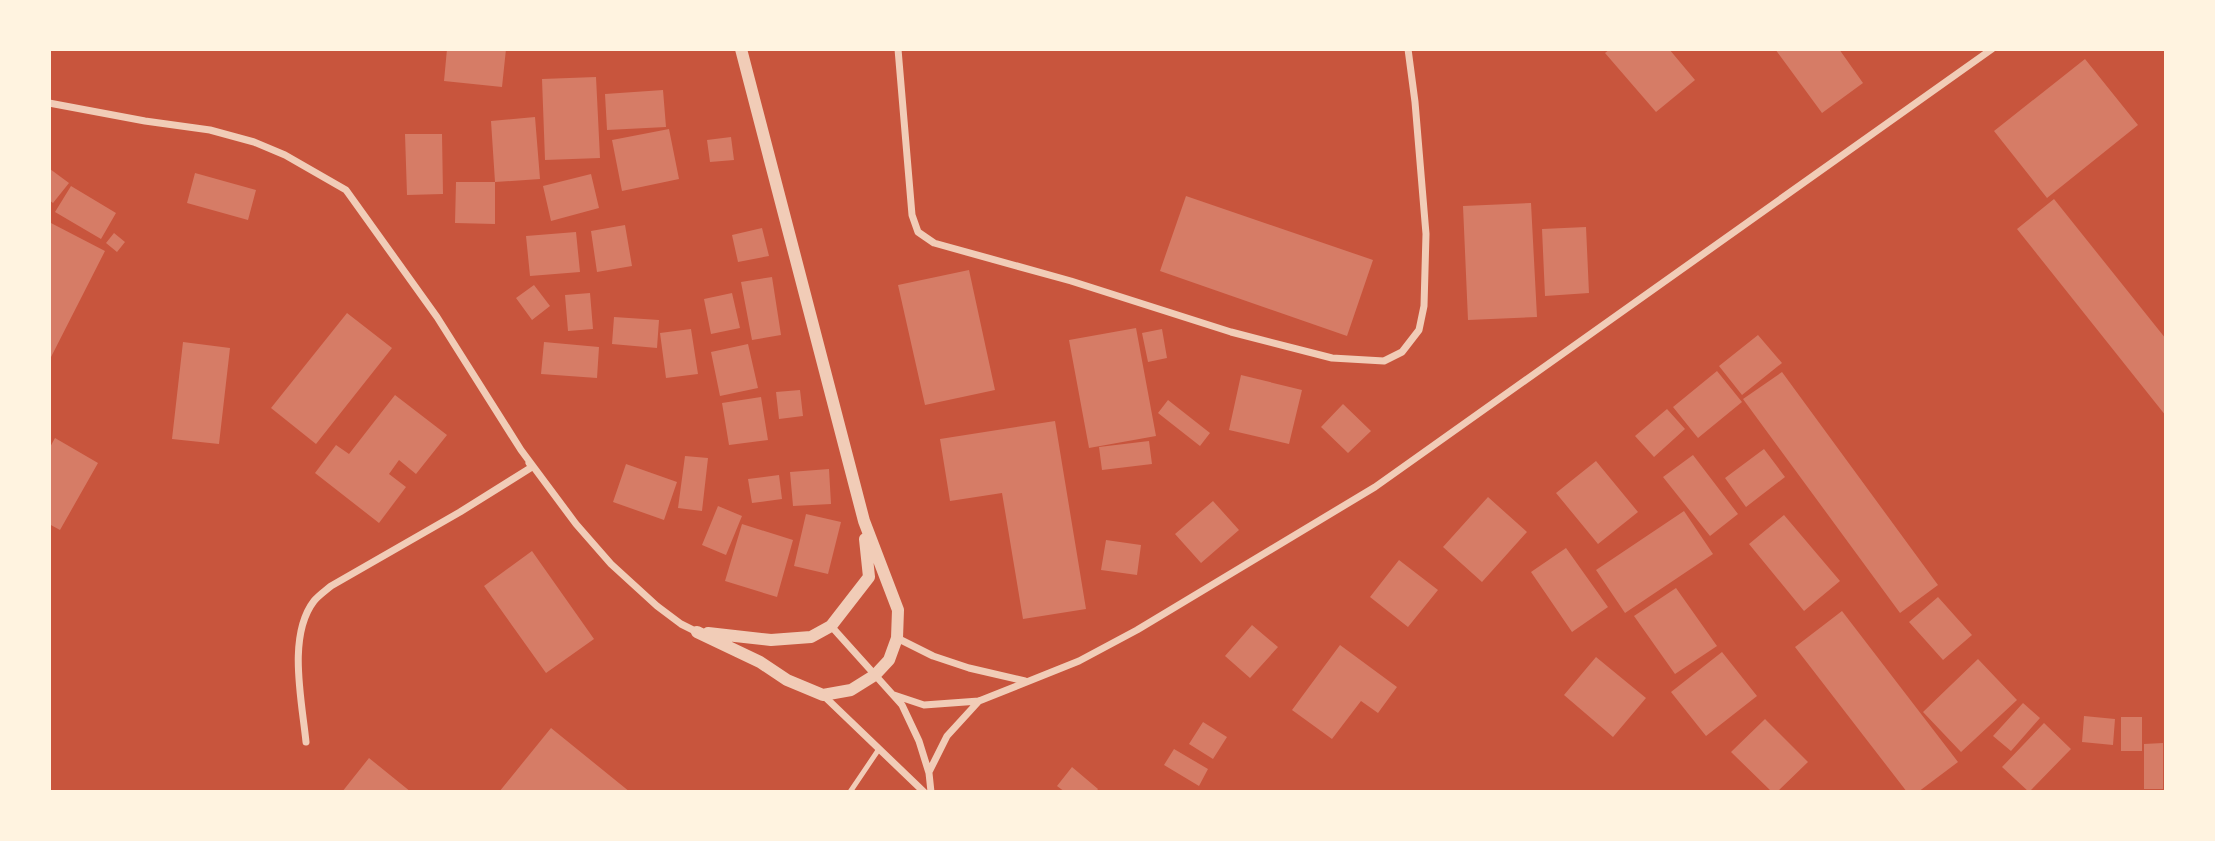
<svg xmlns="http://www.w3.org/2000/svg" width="2215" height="841" font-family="Mulish,sans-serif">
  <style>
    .building { fill: #d67c66 }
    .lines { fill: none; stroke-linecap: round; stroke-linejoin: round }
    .service { stroke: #f1ccb7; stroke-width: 5 }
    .minor { stroke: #f1ccb7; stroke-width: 7 }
    .tertiary { stroke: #f1ccb7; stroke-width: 12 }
  </style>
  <rect width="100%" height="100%" fill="#c8553d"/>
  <path class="building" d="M 447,49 L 506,49 L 502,87 L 444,81 Z
    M 1610,49 L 1669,49 L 1695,80 L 1656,112 L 1605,53 Z
    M 1775,49 L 1839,49 L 1863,83 L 1822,113 Z
    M 2085,59 L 2138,125 L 2047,198 L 1994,131 Z
    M 596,77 L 600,158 L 545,160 L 542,79 Z
    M 663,90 L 666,127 L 607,130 L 605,94 Z
    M 535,117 L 540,179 L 495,182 L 491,121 Z
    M 669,129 L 679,179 L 622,191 L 612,140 Z
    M 405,134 L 442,134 L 443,194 L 407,195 Z
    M 731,137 L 734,160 L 710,162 L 707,140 Z
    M 50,169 L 69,183 L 53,203 L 49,200 Z
    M 195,173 L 256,190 L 248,220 L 187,203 Z
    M 591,174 L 599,208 L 551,221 L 543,186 Z
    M 456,182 L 495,182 L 495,224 L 455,223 Z
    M 71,186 L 116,213 L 101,239 L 55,212 Z
    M 1186,196 L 1373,260 L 1347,336 L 1160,271 Z
    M 2054,199 L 2166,339 L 2166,416 L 2017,229 Z
    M 1531,203 L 1537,317 L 1468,320 L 1463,206 Z
    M 49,222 L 105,251 L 49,361 Z
    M 625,225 L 632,266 L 597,272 L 591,231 Z
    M 1586,227 L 1589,293 L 1545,296 L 1542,229 Z
    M 762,228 L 769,256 L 738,262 L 732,235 Z
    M 576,232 L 580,272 L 530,276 L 526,236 Z
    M 114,233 L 125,242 L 117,252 L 106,243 Z
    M 969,270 L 995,390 L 925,405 L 898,285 Z
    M 772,277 L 781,335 L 752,340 L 741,282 Z
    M 534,285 L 550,306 L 532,320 L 516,298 Z
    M 590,293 L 593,329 L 568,331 L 565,295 Z
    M 732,293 L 740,328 L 711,334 L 704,299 Z
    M 347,313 L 392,348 L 316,444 L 271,408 Z
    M 614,317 L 659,320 L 657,348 L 612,344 Z
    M 1136,328 L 1156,436 L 1089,448 L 1069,340 Z
    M 691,329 L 698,374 L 666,378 L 660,333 Z
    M 1162,329 L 1167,358 L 1148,362 L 1142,333 Z
    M 1758,335 L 1782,363 L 1742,395 L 1719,366 Z
    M 183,342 L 230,348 L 219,444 L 172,439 Z
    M 544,342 L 599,347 L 597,378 L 541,374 Z
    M 748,344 L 758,388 L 720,396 L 711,352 Z
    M 1717,371 L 1742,402 L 1698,438 L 1673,407 Z
    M 1782,372 L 1938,585 L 1900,613 L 1743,399 Z
    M 1241,375 L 1302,390 L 1289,444 L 1229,430 Z
    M 800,390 L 803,416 L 779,419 L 776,392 Z
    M 395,395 L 447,435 L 416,474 L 399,460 L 389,474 L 406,487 L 379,523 L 315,473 L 336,445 L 349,454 Z
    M 761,397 L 768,440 L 729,445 L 722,403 Z
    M 1168,400 L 1210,433 L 1200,446 L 1158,413 Z
    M 1343,404 L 1371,431 L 1348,453 L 1321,427 Z
    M 1667,409 L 1685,429 L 1654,457 L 1635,436 Z
    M 1055,421 L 1086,609 L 1023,619 L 1002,493 L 950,501 L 940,439 Z
    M 55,438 L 98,463 L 60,530 L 49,524 L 49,449 Z
    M 1149,441 L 1152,464 L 1102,470 L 1099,447 Z
    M 1764,449 L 1785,477 L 1746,507 L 1725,478 Z
    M 1693,455 L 1738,514 L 1710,536 L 1663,477 Z
    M 685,456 L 708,458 L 702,511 L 678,508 Z
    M 1596,461 L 1638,512 L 1598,544 L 1556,493 Z
    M 626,464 L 677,482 L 664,520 L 613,502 Z
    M 829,469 L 831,504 L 793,506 L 790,472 Z
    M 779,475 L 782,499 L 752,503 L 748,479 Z
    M 1488,497 L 1527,532 L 1482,582 L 1443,547 Z
    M 1213,501 L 1239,530 L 1201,563 L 1175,534 Z
    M 718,506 L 742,516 L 726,555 L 702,545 Z
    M 1684,511 L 1713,554 L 1625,613 L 1596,570 Z
    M 806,514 L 841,522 L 828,574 L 794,566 Z
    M 1784,515 L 1840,581 L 1804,611 L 1749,544 Z
    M 742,524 L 793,540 L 777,597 L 725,581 Z
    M 1106,540 L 1141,545 L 1137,575 L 1101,570 Z
    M 1566,548 L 1608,607 L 1572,632 L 1531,572 Z
    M 532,551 L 594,639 L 546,673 L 484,586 Z
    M 1399,560 L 1438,590 L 1408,627 L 1370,597 Z
    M 1676,588 L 1717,646 L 1675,674 L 1634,616 Z
    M 1938,597 L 1972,635 L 1943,660 L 1909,622 Z
    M 1842,611 L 1958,762 L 1918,792 L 1907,792 L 1795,647 Z
    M 1252,625 L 1278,647 L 1250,678 L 1225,656 Z
    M 1340,645 L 1397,687 L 1378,713 L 1361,701 L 1332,739 L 1292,710 Z
    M 1722,652 L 1757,696 L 1706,736 L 1671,692 Z
    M 1596,657 L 1646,698 L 1613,737 L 1564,695 Z
    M 1978,659 L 2017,700 L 1961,752 L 1923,712 Z
    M 2023,703 L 2040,718 L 2011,751 L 1993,736 Z
    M 2084,716 L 2115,719 L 2113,745 L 2082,742 Z
    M 2121,717 L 2142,717 L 2142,751 L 2121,751 Z
    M 1765,719 L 1808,762 L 1777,792 L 1772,792 L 1731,752 Z
    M 1203,722 L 1227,737 L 1213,759 L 1189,744 Z
    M 2044,723 L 2071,749 L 2029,792 L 2002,767 Z
    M 551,728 L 630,792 L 499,792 Z
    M 2163,743 L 2163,789 L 2144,789 L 2144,744 Z
    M 1174,749 L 1208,769 L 1199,786 L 1164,765 Z
    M 369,758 L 411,792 L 342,792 Z
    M 1072,767 L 1098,789 L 1096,792 L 1065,792 L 1057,786 Z"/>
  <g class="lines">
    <path class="service" d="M 850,792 L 879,749"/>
    <path class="minor" d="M 898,49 L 912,215 L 918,232 L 934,243 L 1071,281 L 1231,332 L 1332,358 L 1384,361 L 1402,352 L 1419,330 L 1424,306 L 1426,234 L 1415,102 L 1408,49
      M 49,103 L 145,121 L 210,130 L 254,142 L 285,155 L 346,190 L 437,317 L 521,450 L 576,524 L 611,564 L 657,606 L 681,624 L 697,632
      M 831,626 L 902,705 L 919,741 L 929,773 L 931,792
      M 897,638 L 933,656 L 969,668 L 1025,681
      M 894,695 L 924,705 L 979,701 L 1079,661 L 1137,630 L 1375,487 L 1992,49
      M 824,696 L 924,792
      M 306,742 C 302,701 287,636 314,601 C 318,596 325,591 331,586 L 460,512 L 532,467 L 529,463
      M 929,772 L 947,736 L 979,701"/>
    <path class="tertiary" d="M 697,632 L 760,662 L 787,680 L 823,695 L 851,690 L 875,675 L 889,660 L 897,638 L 898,610 L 864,521 L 741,49
      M 708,633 L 771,640 L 811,637 L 831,626 L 869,577 L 865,539"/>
  </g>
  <rect width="2215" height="841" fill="none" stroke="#fff3e0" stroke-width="102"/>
</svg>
